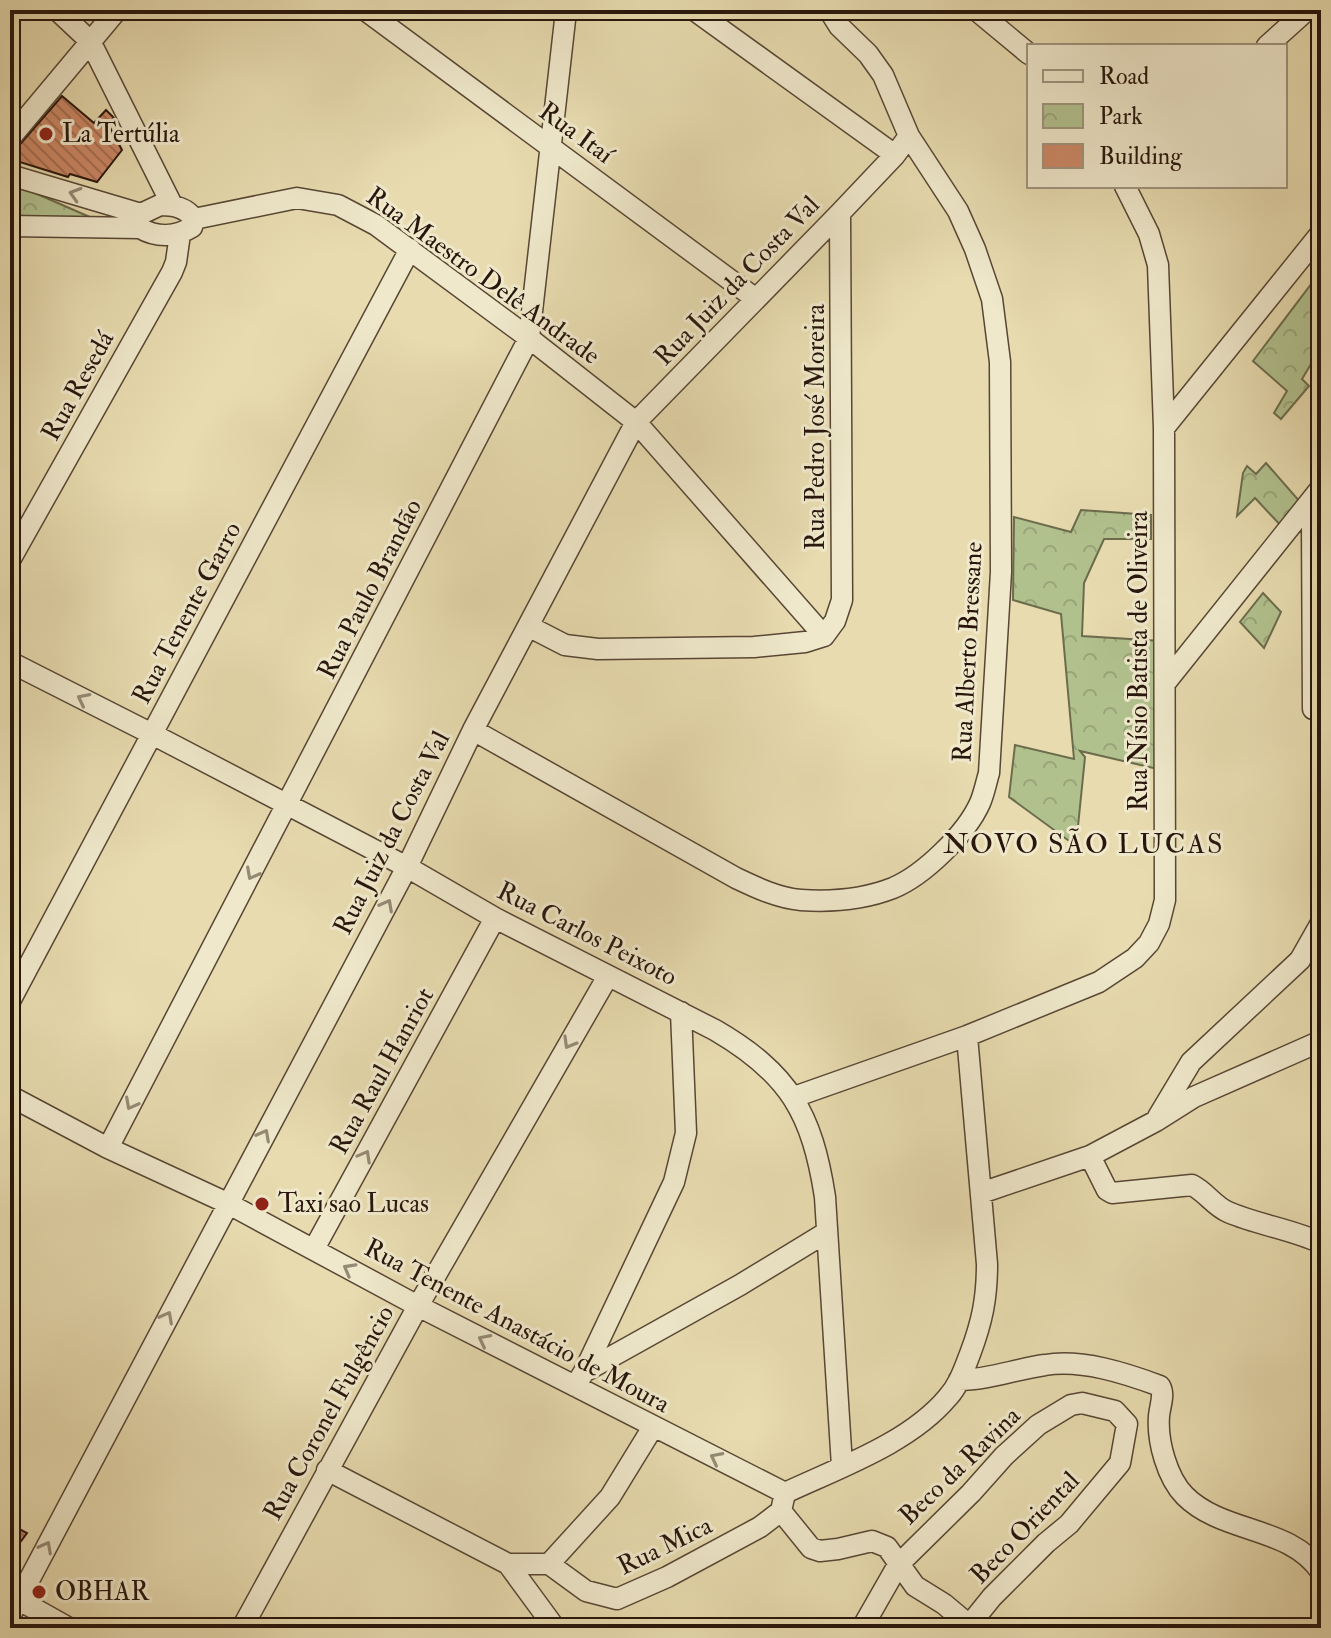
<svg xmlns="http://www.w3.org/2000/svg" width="1331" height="1638" viewBox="0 0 1331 1638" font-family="'IM FELL Double Pica',serif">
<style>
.park{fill:url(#park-crowns);stroke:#6c6c4d;stroke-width:2}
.building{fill:url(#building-back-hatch);stroke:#28160c;stroke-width:2}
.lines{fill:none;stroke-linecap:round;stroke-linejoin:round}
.minor-casing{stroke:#584735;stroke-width:23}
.minor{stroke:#efe8cb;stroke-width:20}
.oneway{stroke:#958a75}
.poi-dot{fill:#8f2418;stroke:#efe8cb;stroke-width:3}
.labels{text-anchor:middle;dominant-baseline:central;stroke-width:6;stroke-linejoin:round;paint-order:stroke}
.street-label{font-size:26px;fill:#28160c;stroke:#efe8cb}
.poi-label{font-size:26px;fill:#28160c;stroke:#efe8cb;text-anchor:start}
.neighbourhood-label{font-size:28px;letter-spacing:2px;fill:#28160c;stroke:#efe8cb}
</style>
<defs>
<pattern id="park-crowns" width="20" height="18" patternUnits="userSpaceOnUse" patternTransform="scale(2)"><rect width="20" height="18" fill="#b1c18e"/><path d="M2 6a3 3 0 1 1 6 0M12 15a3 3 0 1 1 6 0" fill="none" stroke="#98a579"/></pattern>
<pattern id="building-back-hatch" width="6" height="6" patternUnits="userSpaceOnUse" patternTransform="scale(2)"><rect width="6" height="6" fill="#c86"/><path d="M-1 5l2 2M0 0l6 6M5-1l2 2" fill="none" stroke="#a66e52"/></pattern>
</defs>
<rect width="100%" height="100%" fill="#e7dbaf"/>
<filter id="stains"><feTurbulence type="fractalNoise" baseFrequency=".0025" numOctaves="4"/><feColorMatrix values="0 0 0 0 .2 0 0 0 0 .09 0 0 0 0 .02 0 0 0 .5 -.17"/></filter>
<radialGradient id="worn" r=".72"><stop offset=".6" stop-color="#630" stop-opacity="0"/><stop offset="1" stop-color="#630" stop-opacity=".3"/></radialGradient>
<!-- park -->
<path class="park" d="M10,182L92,218L10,220Z
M1321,271V372L1311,364L1302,379L1309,386L1281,419L1274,413L1287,391L1253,361Z
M1266,463L1301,503L1283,528L1255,498L1237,516L1243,473L1247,466L1256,474Z
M1081,510L1151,515V539H1104L1084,583L1082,636L1161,641L1162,770L1080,751L1085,757L1076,846L1009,797L1015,745L1074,759L1061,614L1013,600L1014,517L1071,532Z
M1263,593L1281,612L1264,648L1240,622Z"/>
<!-- building -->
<path class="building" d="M62,96L94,123L106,110L114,118L108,124L122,150L97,182L70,174L68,177L10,159L15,150Z
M10,1524L27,1533L10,1556Z"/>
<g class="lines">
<defs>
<path id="minor" d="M57,10L90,41L172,205
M365,10L756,299
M694,10L895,155
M976,10L1029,54
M1267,46L1307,10
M10,138L117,10
M10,175L141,214
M160,205C173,205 186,207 194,219L192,227C176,237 157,238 140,228L138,221L141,214Z
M194,219L297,198L338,205L376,225L529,338L636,422L824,636
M10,226L140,228
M1164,428L1321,233
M1308,506L1312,522L1313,709
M10,560L172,272L176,262L180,234
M528,626L565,645L598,649L754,647L805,642L824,636
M824,636L835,621L842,600L840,213
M10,662L152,734L407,867L495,918L715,1030C789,1073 812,1113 825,1197L842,1466
M1166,682L1321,488
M473,730L736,878C757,888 778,898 801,900C831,902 865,899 893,888C924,875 966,834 980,803C984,794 986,783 989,773L1001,572L1000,362L992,299L975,249L958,211L909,136L883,75L868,54L839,26L829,10
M10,1001L410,249
M10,1096L108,1148L227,1203L418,1306L785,1493
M794,1097L967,1036L1099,982L1135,958L1149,943L1159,924L1165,900L1164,428L1158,265L1149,234L1125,186
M1158,1117L1191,1062L1300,960L1321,923
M108,1148L529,338L565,20
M1090,1156L1107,1190L1112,1193L1192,1185C1206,1192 1214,1206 1228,1212C1258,1225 1291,1229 1321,1243
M981,1193L1090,1156L1156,1121L1194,1097L1321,1041
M314,1249L495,918
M584,1372L740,1285L827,1232
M959,1380C988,1380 1016,1369 1045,1365C1082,1359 1125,1373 1160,1386C1165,1395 1160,1405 1159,1416C1157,1441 1167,1478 1185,1496C1223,1534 1291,1526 1321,1572
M575,1386L584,1372L674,1182L686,1133L681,1012
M327,1470L508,1564L555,1628
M785,1493C838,1468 910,1443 948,1397C959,1385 964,1369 970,1354C982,1322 987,1299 987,1264L967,1036
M781,1511L811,1548L820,1551L838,1549L872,1541L887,1547L915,1586L944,1604L969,1625
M508,1564H549L586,1591L617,1599L667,1577L760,1527L781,1511L785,1493
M549,1564L610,1497L653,1427
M19,1600L69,1628
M10,1616L407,867L473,730L636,422L840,213L895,155L909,136
M242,1628L418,1306L608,976
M862,1628L898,1565L971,1493L1004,1456L1038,1425L1071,1405L1082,1403L1115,1411L1127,1424
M967,1628L992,1597L1046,1543L1069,1524L1120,1463L1127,1424"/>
</defs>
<!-- minor casing -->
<use href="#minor" class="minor-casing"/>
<!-- minor -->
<use href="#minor" class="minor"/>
</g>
<!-- one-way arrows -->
<defs><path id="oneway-chevron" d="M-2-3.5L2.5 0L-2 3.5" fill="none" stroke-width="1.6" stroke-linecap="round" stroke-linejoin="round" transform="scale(2)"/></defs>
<g class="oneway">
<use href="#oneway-chevron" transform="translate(75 194) rotate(-163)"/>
<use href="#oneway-chevron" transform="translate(83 699) rotate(-153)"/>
<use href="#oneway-chevron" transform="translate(252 874) rotate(118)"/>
<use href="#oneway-chevron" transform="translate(387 905) rotate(-62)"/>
<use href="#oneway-chevron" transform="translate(569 1043) rotate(120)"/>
<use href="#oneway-chevron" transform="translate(131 1104) rotate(118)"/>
<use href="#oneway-chevron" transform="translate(264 1135) rotate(-62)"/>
<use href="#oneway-chevron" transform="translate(365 1156) rotate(-61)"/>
<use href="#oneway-chevron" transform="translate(349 1269) rotate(-151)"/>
<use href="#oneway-chevron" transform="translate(167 1317) rotate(-62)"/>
<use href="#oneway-chevron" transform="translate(484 1340) rotate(-153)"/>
<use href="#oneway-chevron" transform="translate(716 1458) rotate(-153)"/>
<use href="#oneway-chevron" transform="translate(46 1547) rotate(-62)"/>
</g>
<!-- markers -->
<g class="poi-dot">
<circle cx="46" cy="134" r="8"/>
<circle cx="262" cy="1204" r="8"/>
<circle cx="39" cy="1592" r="8"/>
</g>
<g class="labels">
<!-- street labels -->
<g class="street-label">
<text transform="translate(576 133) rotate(36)">Rua Itaí</text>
<text transform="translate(483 276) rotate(36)">Rua Maestro Delê Andrade</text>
<text transform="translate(737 281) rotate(-46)">Rua Juiz da Costa Val</text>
<text transform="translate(78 386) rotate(-61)">Rua Resedá</text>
<text transform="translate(816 427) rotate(-90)">Rua Pedro José Moreira</text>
<text transform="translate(370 589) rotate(-63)">Rua Paulo Brandão</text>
<text transform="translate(187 613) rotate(-62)">Rua Tenente Garro</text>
<text transform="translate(968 652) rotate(-87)">Rua Alberto Bressane</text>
<text transform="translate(1139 661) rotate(-90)">Rua Nísio Batista de Oliveira</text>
<text transform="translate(392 833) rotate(-63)">Rua Juiz da Costa Val</text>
<text transform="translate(587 934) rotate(27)">Rua Carlos Peixoto</text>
<text transform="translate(382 1071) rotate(-61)">Rua Raul Hanriot</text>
<text transform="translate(517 1326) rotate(28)">Rua Tenente Anastácio de Moura</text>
<text transform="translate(329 1413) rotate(-61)">Rua Coronel Fulgêncio</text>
<text transform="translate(960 1466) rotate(-44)">Beco da Ravina</text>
<text transform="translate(1025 1528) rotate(-46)">Beco Oriental</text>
<text transform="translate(665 1546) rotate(-26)">Rua Mica</text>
</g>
<!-- poi labels -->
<g class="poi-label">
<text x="62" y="134">La Tertúlia</text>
<text x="278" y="1204">Taxi sao Lucas</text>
<text x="55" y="1592">OBHAR</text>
</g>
<!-- neighbourhood labels -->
<g class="neighbourhood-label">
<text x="1084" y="844">NOVO SÃO LUCAS</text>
</g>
</g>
<!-- margin -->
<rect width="1331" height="1638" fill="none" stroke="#e7dbaf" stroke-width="40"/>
<rect x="12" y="12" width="1307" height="1614" fill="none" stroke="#28160c" stroke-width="4"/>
<rect x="20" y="20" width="1291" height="1598" fill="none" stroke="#28160c" stroke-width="2"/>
<!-- legend -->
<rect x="1027" y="44" width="260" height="144" fill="#efe8cb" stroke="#9f947f" stroke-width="2"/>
<rect x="1043" y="70" width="40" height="12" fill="#efe8cb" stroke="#9f947f" stroke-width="2"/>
<text x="1099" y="84" font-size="24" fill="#28160c">Road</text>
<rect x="1043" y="104" width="40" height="24" fill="url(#park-crowns)" stroke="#9f947f" stroke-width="2"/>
<text x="1099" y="124" font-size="24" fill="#28160c">Park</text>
<rect x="1043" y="144" width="40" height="24" fill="#cc8866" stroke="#9f947f" stroke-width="2"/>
<text x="1099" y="164" font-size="24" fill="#28160c">Building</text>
<rect width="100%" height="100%" filter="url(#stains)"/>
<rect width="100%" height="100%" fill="url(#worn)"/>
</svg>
